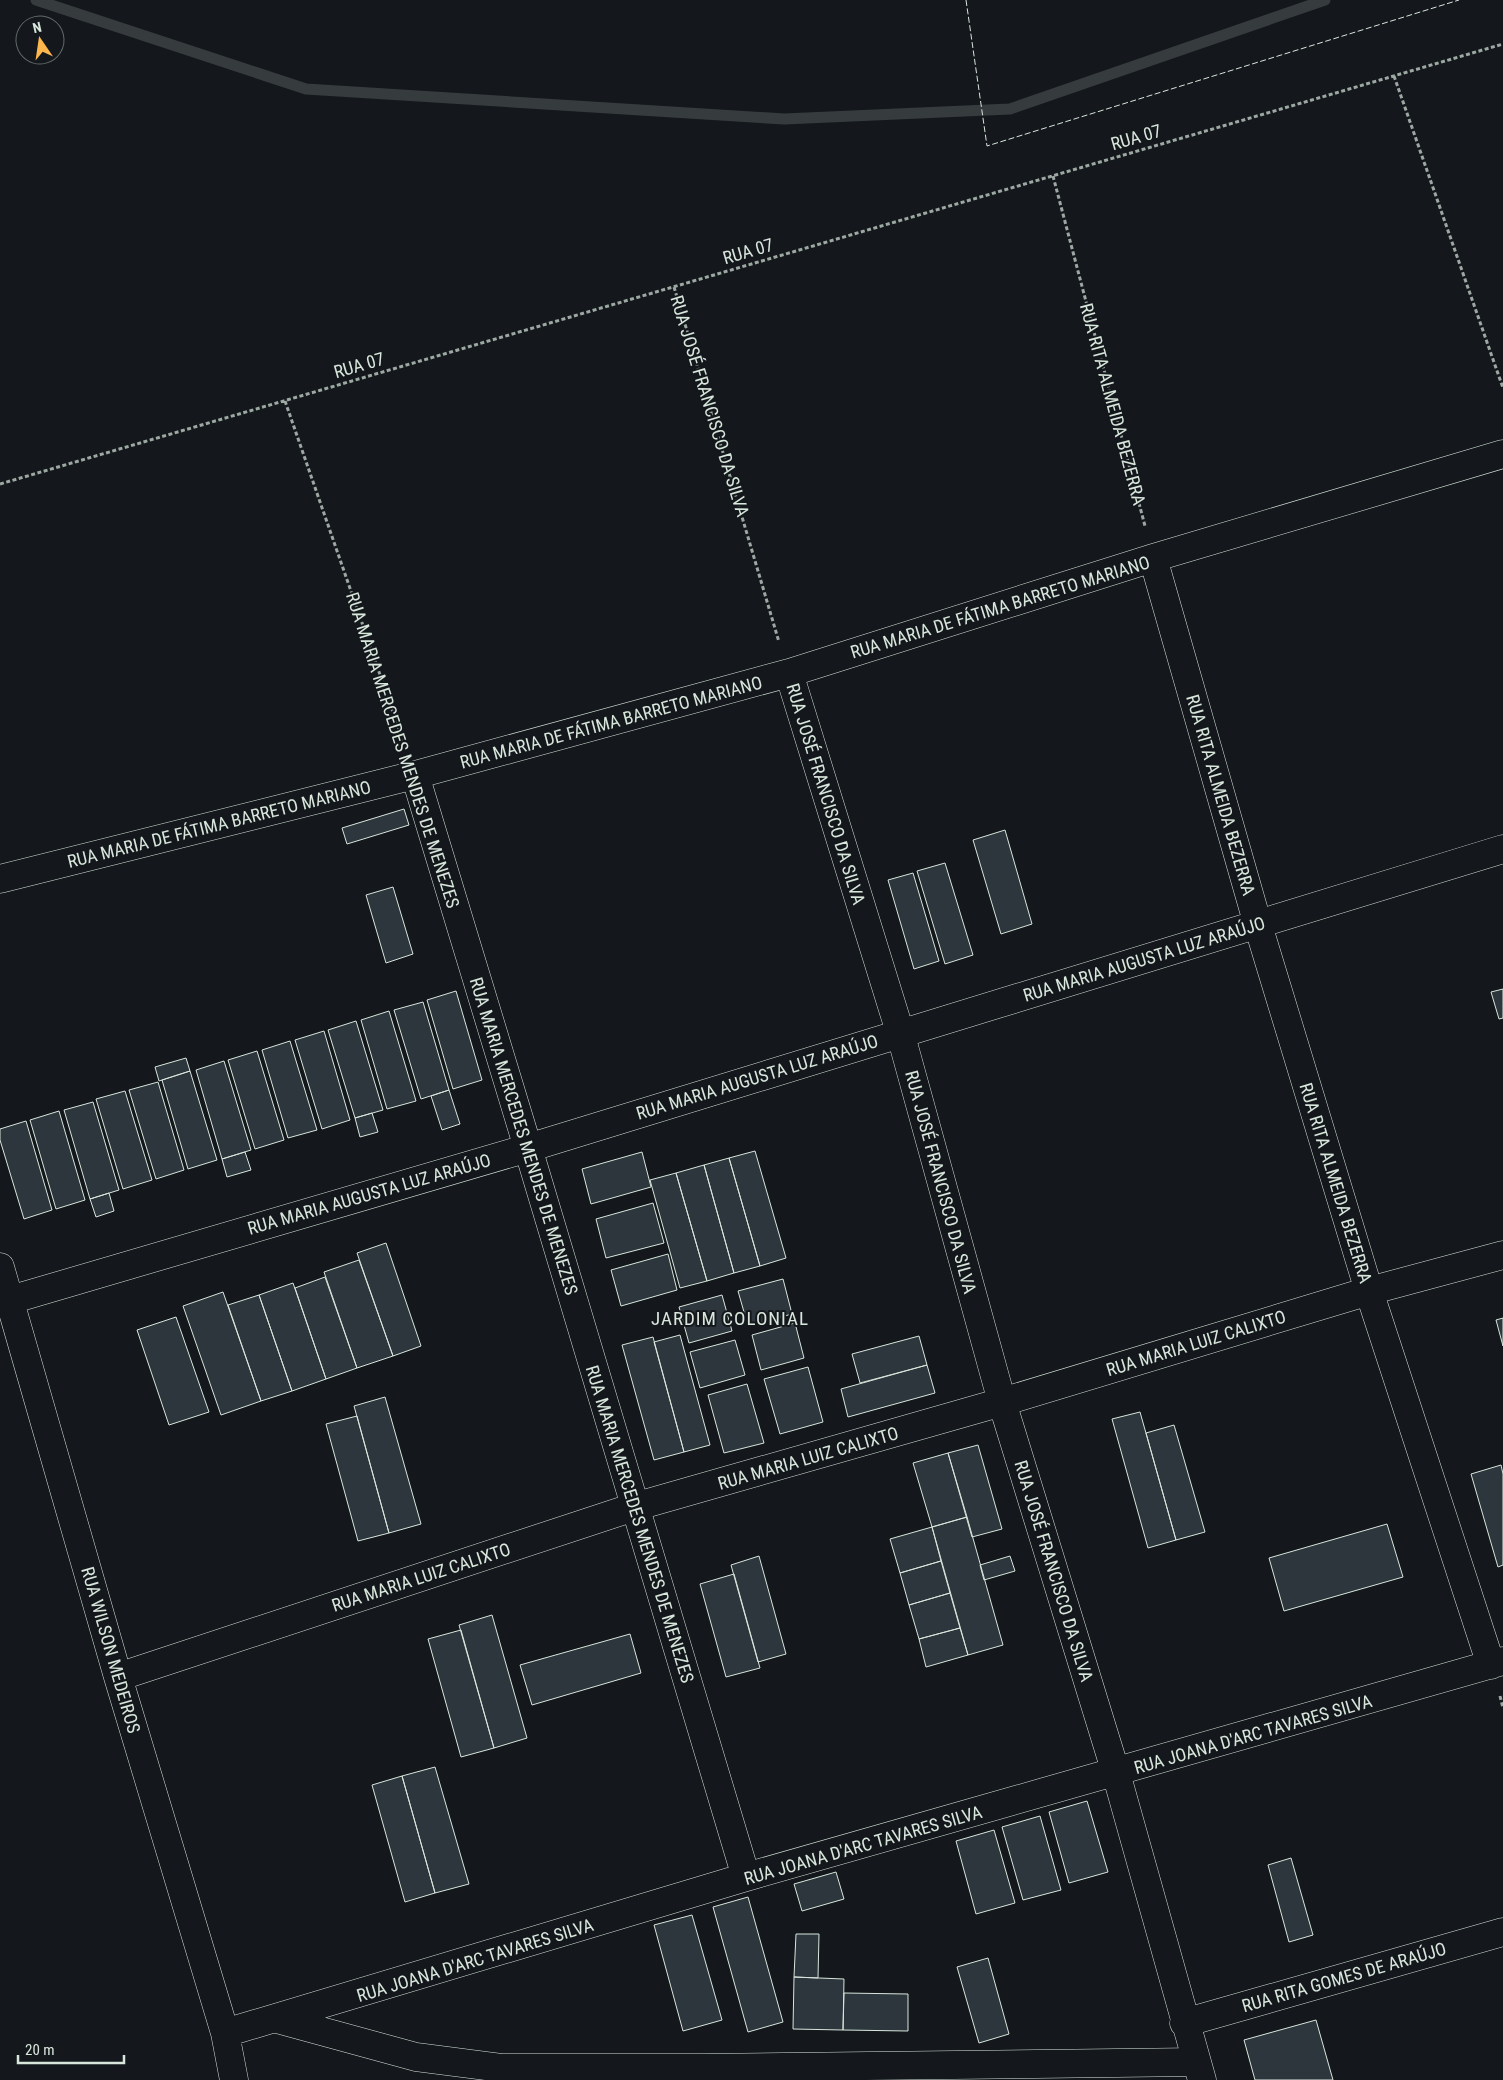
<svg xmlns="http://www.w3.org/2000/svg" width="1503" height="2080" viewBox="0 0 1503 2080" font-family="'Roboto Condensed',sans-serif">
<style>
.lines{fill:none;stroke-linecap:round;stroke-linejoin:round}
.stream{stroke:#363b3e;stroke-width:11}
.building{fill:#2c363c;stroke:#d8e6dc}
.street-casing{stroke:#d8e6dc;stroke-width:29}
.path{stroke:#9da8a2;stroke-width:3;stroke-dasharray:4 2.5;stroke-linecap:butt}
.street{stroke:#14181c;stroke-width:28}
.fence{stroke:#d8e6dc;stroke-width:1;stroke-dasharray:6 2.5;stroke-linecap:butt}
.labels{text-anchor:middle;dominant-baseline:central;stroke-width:4;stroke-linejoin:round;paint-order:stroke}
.street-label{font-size:18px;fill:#d8e6dc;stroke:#14181c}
.neighbourhood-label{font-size:19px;letter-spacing:1px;fill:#d8e6dc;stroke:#14181c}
</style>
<rect width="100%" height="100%" fill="#14181c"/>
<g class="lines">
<!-- stream -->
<path class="stream" d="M36,0L306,89L784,119L1010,109L1325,0"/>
</g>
<!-- building -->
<path class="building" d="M404,809L409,825L347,844L342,828Z
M1005,830L1032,924L1001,934L973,840Z
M945,863L973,955L945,964L917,871Z
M913,873L939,961L914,969L888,880Z
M393,887L413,954L386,963L366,895Z
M1503,989V1018L1499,1019L1491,992Z
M456,991L482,1080L453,1089L427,1000Z
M423,1002L449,1090L421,1099L394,1010Z
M389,1011L416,1101L387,1109L361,1020Z
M356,1021L383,1110L355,1118L328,1030Z
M324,1031L350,1120L322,1129L295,1040Z
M290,1041L317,1130L288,1138L262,1050Z
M257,1051L284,1140L255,1149L228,1060Z
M186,1058L190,1071L159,1081L155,1067Z
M224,1061L251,1150L222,1159L196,1070Z
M190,1071L217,1160L188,1169L162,1080Z
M158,1082L184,1170L156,1179L129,1090Z
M449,1090L460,1124L442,1130L431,1096Z
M125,1091L152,1180L123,1189L96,1099Z
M93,1102L119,1190L90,1199L64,1110Z
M59,1111L85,1200L56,1209L30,1120Z
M372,1113L378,1132L360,1137L355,1118Z
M26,1121L52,1210L24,1219L0,1140V1129Z
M755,1151L786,1258L760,1266L729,1158Z
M245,1152L251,1170L227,1177L222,1159Z
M642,1152L651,1187L591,1204L582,1169Z
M729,1158L760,1266L734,1273L704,1165Z
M704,1165L734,1273L707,1281L676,1173Z
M676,1173L707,1281L680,1288L650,1180Z
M109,1193L114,1211L96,1217L90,1199Z
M653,1203L664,1243L606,1258L596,1219Z
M386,1243L421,1346L393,1356L357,1253Z
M668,1254L677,1290L621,1306L611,1270Z
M359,1260L393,1356L357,1368L324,1272Z
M325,1277L357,1368L326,1379L295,1288Z
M783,1279L792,1314L748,1326L738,1291Z
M293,1283L326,1379L292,1391L259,1295Z
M223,1292L261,1401L221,1415L183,1306Z
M259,1295L292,1391L261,1401L228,1305Z
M722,1295L732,1331L689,1343L679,1307Z
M176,1317L209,1412L169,1425L137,1330Z
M1503,1318V1346L1496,1320Z
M795,1323L804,1358L761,1370L752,1335Z
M680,1335L710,1445L684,1452L654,1342Z
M919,1336L927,1365L860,1383L852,1354Z
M653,1337L684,1452L654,1460L622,1345Z
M735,1340L745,1375L700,1388L690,1352Z
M927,1365L935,1393L848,1417L841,1389Z
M808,1367L823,1422L780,1434L764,1379Z
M747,1384L764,1443L724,1453L708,1395Z
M385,1397L421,1524L389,1533L354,1406Z
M1140,1412L1176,1540L1148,1548L1112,1419Z
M357,1416L389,1533L358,1541L326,1424Z
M1174,1425L1205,1532L1176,1540L1146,1433Z
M978,1445L1002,1529L972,1537L948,1453Z
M948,1453L967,1517L932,1527L913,1463Z
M1501,1465L1503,1474V1565L1498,1567L1471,1474Z
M967,1517L1003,1645L968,1655L932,1527Z
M1387,1524L1403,1577L1284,1611L1269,1558Z
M932,1527L941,1561L900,1573L890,1539Z
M759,1556L786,1654L758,1662L731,1565Z
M1010,1556L1015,1571L984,1580L980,1565Z
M941,1561L950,1593L909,1605L900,1573Z
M734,1574L760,1668L726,1677L700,1584Z
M950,1593L960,1628L919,1639L909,1605Z
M492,1615L527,1738L494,1748L459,1625Z
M960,1628L968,1655L926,1667L919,1639Z
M461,1630L494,1748L461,1757L428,1639Z
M630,1634L641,1673L532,1705L520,1665Z
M435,1767L469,1884L435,1893L402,1776Z
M402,1776L435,1893L405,1902L372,1785Z
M1087,1801L1108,1872L1069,1883L1049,1812Z
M1040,1816L1061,1890L1023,1900L1002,1827Z
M994,1830L1015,1903L976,1914L956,1841Z
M1291,1858L1313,1935L1289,1942L1268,1865Z
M836,1872L844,1899L802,1911L794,1884Z
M748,1897L783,2022L748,2032L713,1907Z
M692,1915L722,2020L683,2031L654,1925Z
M796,1934H819L818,1978L794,1977Z
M988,1958L1009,2034L979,2043L957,1967Z
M794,1977L844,1979L843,2030L793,2029Z
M844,1993L908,1994V2031L843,2030Z
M1316,2020L1333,2080H1255L1244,2040Z"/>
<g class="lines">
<defs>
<path id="street" d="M1153,558L1258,925L1369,1291L1491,1665
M789,673L900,1032L1002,1402L1116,1773L1202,2080
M415,775L528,1148L746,1877
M0,879L415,775L789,673L1153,558L1503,454
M0,1267L118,1677L225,2033L234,2080
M10,1300L528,1148L1503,849
M118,1677L634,1507L1002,1402L1369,1291L1503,1255
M277,2019L416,2057L501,2068H701L1196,2062
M1184,2023L1503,1932
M225,2033L746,1877L1503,1661"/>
</defs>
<!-- street casing -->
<use href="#street" class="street-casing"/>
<!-- path -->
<path class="path" d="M1394,76L1503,388
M1053,176L1145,526
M674,287L779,642
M285,401L404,744
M0,484L1503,44
M1500,1696L1503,1708"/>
<!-- street -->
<use href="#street" class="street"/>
<!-- fence -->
<path class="fence" d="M966,0L987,146L1459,0"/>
</g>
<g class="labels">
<!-- street labels -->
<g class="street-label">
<text transform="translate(1136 137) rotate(-16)">RUA 07</text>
<text transform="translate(748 251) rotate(-16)">RUA 07</text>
<text transform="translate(359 365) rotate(-16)">RUA 07</text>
<text transform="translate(1113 404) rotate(75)">RUA RITA ALMEIDA BEZERRA</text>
<text transform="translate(710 406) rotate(73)">RUA JOSÉ FRANCISCO DA SILVA</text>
<text transform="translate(1000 607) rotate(-17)">RUA MARIA DE FÁTIMA BARRETO MARIANO</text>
<text transform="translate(611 722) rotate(-15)">RUA MARIA DE FÁTIMA BARRETO MARIANO</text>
<text transform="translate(403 750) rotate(72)">RUA MARIA MERCEDES MENDES DE MENEZES</text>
<text transform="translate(826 794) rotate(73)">RUA JOSÉ FRANCISCO DA SILVA</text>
<text transform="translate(1221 795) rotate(74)">RUA RITA ALMEIDA BEZERRA</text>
<text transform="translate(219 824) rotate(-14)">RUA MARIA DE FÁTIMA BARRETO MARIANO</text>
<text transform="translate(1144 959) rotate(-17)">RUA MARIA AUGUSTA LUZ ARAÚJO</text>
<text transform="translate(757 1077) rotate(-17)">RUA MARIA AUGUSTA LUZ ARAÚJO</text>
<text transform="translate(524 1136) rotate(73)">RUA MARIA MERCEDES MENDES DE MENEZES</text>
<text transform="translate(941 1182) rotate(75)">RUA JOSÉ FRANCISCO DA SILVA</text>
<text transform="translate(1336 1183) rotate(73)">RUA RITA ALMEIDA BEZERRA</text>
<text transform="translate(369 1194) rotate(-16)">RUA MARIA AUGUSTA LUZ ARAÚJO</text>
<text transform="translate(1196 1343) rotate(-17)">RUA MARIA LUIZ CALIXTO</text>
<text transform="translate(808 1458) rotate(-16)">RUA MARIA LUIZ CALIXTO</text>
<text transform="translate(640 1524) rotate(73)">RUA MARIA MERCEDES MENDES DE MENEZES</text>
<text transform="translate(1054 1571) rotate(73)">RUA JOSÉ FRANCISCO DA SILVA</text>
<text transform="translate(421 1577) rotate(-18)">RUA MARIA LUIZ CALIXTO</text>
<text transform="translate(111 1650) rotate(74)">RUA WILSON MEDEIROS</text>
<text transform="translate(1253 1734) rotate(-16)">RUA JOANA D'ARC TAVARES SILVA</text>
<text transform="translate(863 1845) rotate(-16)">RUA JOANA D'ARC TAVARES SILVA</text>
<text transform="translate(475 1960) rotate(-17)">RUA JOANA D'ARC TAVARES SILVA</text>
<text transform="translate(1344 1977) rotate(-16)">RUA RITA GOMES DE ARAÚJO</text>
</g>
<!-- neighbourhood labels -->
<g class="neighbourhood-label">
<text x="730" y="1318">JARDIM COLONIAL</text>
</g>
</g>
<!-- north arrow -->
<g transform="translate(40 40) rotate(347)"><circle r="24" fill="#14181c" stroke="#626a69"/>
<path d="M0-4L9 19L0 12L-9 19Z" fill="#ffb74d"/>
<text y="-8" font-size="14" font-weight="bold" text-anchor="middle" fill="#d8e6dc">N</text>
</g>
<!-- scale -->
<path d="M18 2055v8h106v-8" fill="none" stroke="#d8e6dc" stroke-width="2.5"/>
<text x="25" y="2055" font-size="15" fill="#d8e6dc" stroke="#14181c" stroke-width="4" paint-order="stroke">20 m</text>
</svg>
